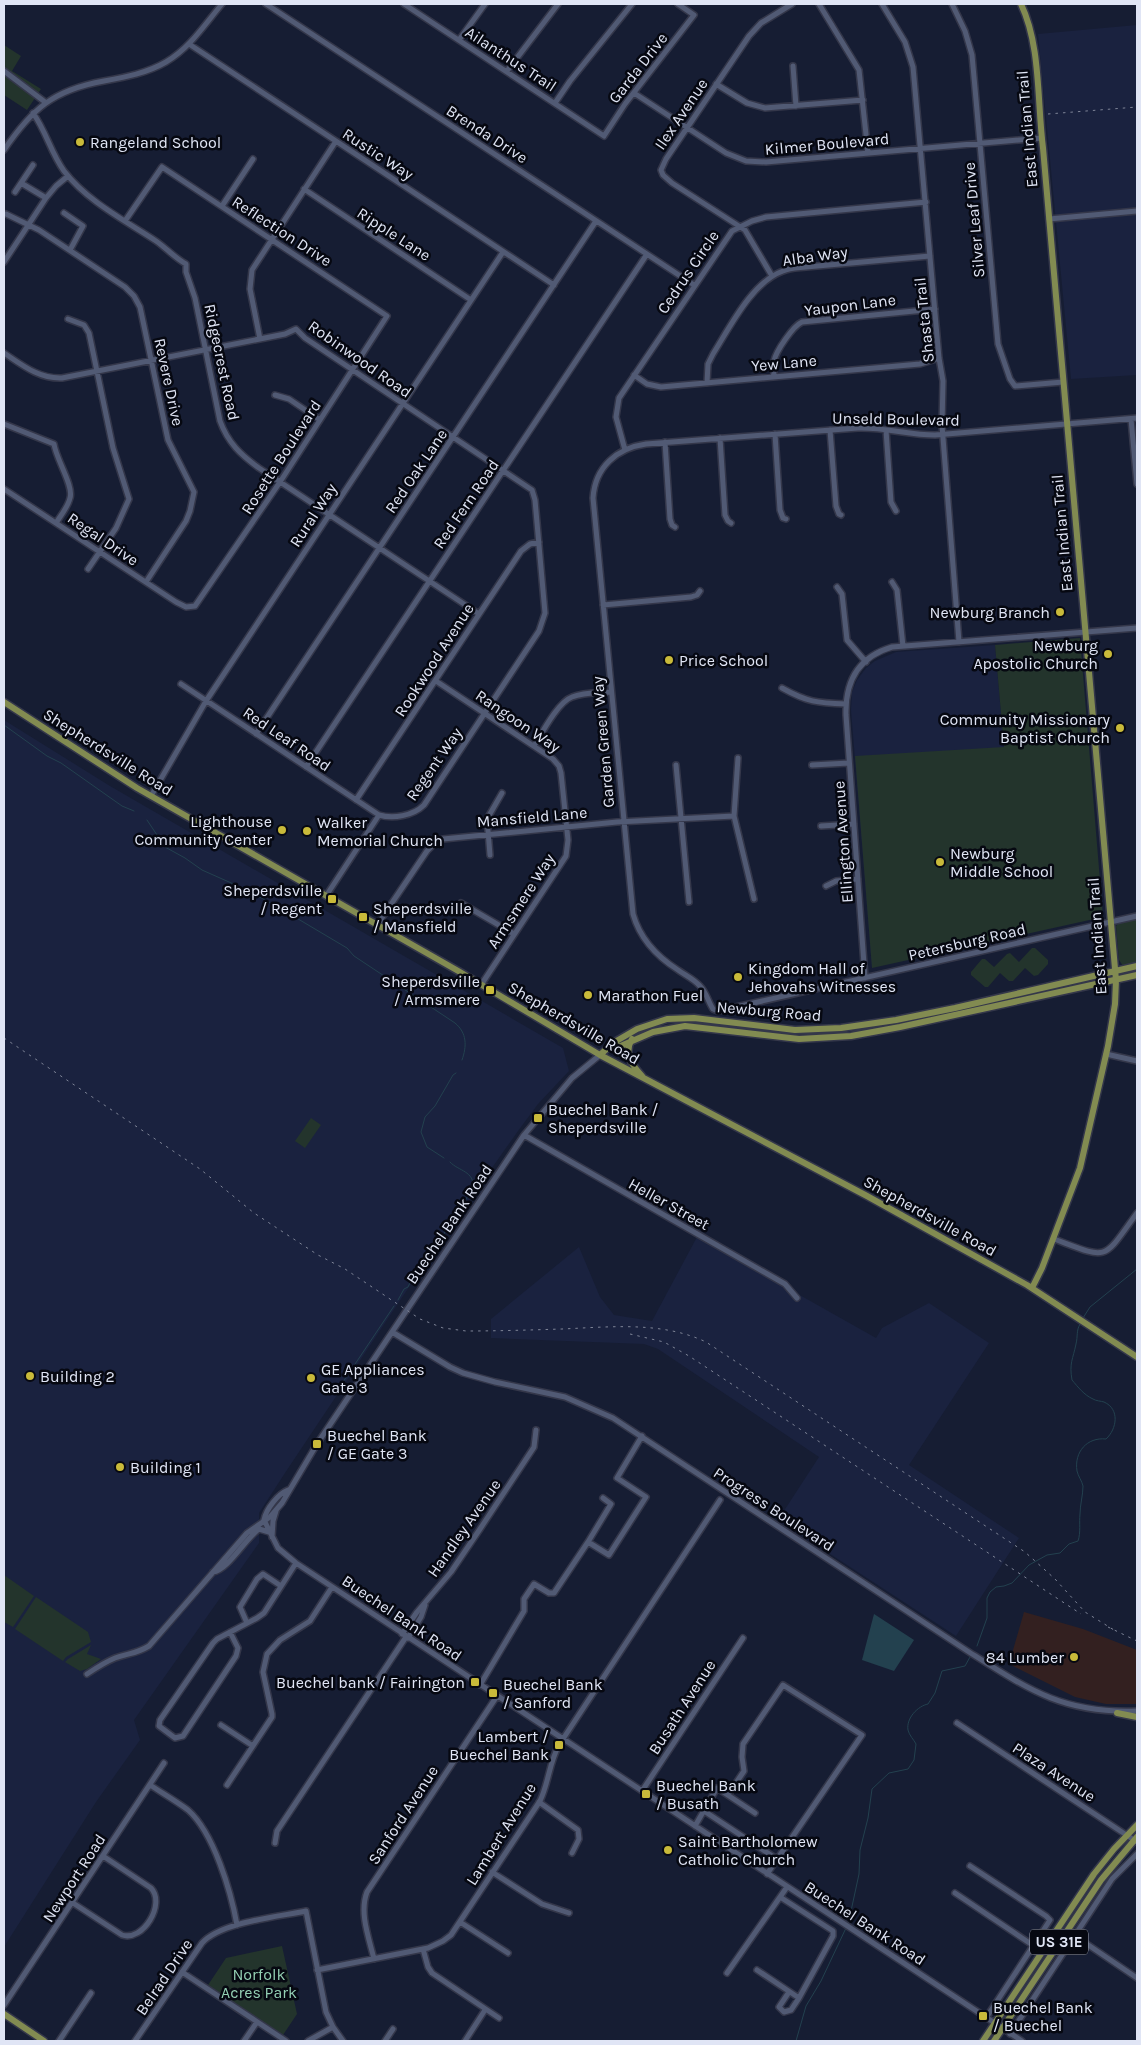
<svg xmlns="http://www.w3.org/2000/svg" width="1141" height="2045" viewBox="0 0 1141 2045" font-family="Karla,sans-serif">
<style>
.commercial{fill:#332020}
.built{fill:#1a223f}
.green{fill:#23342c}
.water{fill:#23414f}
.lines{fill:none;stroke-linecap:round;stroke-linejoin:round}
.stream{stroke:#23414f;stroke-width:1}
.minor-casing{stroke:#34374a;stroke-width:8}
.major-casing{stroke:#34374a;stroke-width:9}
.minor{stroke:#515a74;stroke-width:5}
.major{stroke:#828b51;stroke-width:6}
.rail{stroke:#7e8497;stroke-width:1;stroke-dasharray:2.5 5;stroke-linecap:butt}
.poi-dot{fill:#c9ba3a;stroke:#060811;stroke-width:2}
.labels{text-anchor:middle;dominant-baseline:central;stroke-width:5;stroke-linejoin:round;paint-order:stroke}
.shield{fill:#060811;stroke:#9fa3b1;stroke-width:1}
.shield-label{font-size:15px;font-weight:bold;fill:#e0e5f5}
.street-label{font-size:16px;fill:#e0e5f5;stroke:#060811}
.poi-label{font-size:16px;fill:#e0e5f5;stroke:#060811;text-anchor:start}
.park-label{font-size:16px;fill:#94d0b4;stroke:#060811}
</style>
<rect width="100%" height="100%" fill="#161d33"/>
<!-- commercial -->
<path class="commercial" d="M1024,1612L1083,1629L1137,1650V1704H1106L1075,1697L1009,1664Z"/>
<!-- built -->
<path class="built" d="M1137,25V375L1071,379L1038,34Z
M995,645L1004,747L872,968L851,710L852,692L857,680L866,668L875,661L896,652Z
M4,720L110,786L563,1048L569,1071L538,1104L518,1131L427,1260L285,1473L259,1513V1543L134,1720L140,1740L96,1802L4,1947Z
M697,1237L876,1338L882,1328L929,1303L989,1343L909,1465L1019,1538L956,1636L778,1520L819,1457L658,1349L644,1344L491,1338V1319L579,1247L600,1297L614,1315L652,1321Z"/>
<!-- green -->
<path class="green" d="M4,45L21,56L12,71L41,89L27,110L4,95Z
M1080,638L1103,917L872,968L855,756L1004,747L995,645Z
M1137,919V963L1123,966L1119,960L1116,926L1118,924Z
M1032,948H1035L1048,960V964L1038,975L1034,976L1025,968L1013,981H1009L1000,973L988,987H985L971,975V972L982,959H985L994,967L1007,954L1010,953L1019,962Z
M311,1118L321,1125L305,1148L295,1141Z
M4,1575L34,1596L13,1627L4,1622Z
M36,1597L88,1632L91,1642L66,1657L63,1661L15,1629Z
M91,1645L87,1654L101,1659L87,1669L80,1671L65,1662L68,1659Z
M282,1946L297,2014L283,2035L208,1985L226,1958Z"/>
<!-- water -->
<path class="water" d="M874,1614L914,1640L894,1671L862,1660Z"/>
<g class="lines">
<!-- stream -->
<path class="stream" d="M4,725L47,756L61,763L122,806L134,811
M147,820L165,847L185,858L202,870L247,890L252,896L260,897L283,910L347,948L354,956L455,1023C467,1033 467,1046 462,1060
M444,1158L427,1147L421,1132L425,1117L435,1106L453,1075L456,1073
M398,1300L404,1289L408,1287L416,1270L421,1267L427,1255L436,1246L473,1188C475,1171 458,1171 450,1162
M1083,1318L1090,1307L1137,1269
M343,1382L394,1306
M977,1646L987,1618V1598L990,1592L996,1587L1004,1586L1012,1583L1029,1565L1047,1555L1060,1553L1069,1544L1078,1541C1081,1532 1079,1523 1080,1514C1080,1505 1083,1495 1083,1486C1082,1481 1078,1476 1077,1471C1074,1452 1087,1437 1106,1439C1117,1429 1120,1409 1104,1402C1101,1401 1096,1401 1093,1399C1084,1395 1078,1387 1072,1380C1069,1363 1073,1359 1076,1344C1078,1336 1076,1331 1080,1324
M848,1925L859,1874L860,1850L868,1818L872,1789L889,1773L908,1769L914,1760L916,1744C914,1740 909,1735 908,1730C906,1718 918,1706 928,1704L935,1693L942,1671L965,1666L970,1657
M796,2041L806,2006L821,1981L846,1928"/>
<defs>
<path id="minor" d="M266,4L694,285
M404,4L604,136L625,104L694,15L678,4
M819,4L859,70L868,153
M882,4L905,42L913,67L939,358L943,381L942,425L959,642
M952,4L965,31L972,55L998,344L1010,379L1015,386L1063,382
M459,40L485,4
M189,44L554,285
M793,66L796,106
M4,71L45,102
M507,71L558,4
M716,84L747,103L765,108L863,100
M634,93L726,153L746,161L766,162L1042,138
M555,103L570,81L632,4
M33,113C46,131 51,153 64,171C87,201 124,220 156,241C166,248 175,258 186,264V272L195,298L220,421C228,443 241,455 259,468L479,614
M4,150C32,109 53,90 104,81C126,77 147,73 166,62C190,48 205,24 222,4
M33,165L21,183L46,198
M304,189L471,300
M15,192L21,183
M222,206L253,159
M64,213L83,226L70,250
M6,214L39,230L125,287L134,296L140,307L168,440L194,492L190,511L186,521L146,582
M1049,219L1137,211
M4,262L46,198L56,186L68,176
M772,276L745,230L672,183L663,175L661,170L666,159L749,36L761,23L792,4
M68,319L84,325L89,333L113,448L129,499L116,528L88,569
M260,339L250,289L252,270L336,141
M4,353C22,365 39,379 62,378L285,334L296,329L305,338L532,490L535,500L545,613L539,631L424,805C413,816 393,819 379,815L181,684
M634,375L647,384L661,387L920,364L939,358
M774,377C774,372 773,366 774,361C776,351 793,326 802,322L935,309
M707,383L708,364L713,354C730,327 752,282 783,271C790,268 798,268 806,267L930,256
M275,395L289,399L320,420
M1137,418L935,435C909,435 884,427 858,428L646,444C617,448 595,467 593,498L633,914C640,939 656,956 678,970C685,975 694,979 700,986C707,993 708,1002 713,1009L718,1011L1137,916
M1131,419L1137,484
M4,424L54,444C56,459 74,486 70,498C68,507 61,515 56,523
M830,430L836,506L839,514L841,515
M886,430L891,502L896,511
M775,434L780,510L783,518L786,519
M720,438L725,515L728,521L731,523
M665,442L670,519L672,525L675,527
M625,450L616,417L619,398L732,231L752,221L766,217L926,202
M4,489L176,602L186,607L195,606L280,482L387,316L162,167L125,221
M892,582L897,590L903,646
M837,587L842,594L847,640L866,662
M603,605L691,597L697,595L700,591
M436,681L553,759L559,766L561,773L568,840L566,856L481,985
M782,688C807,702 817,703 846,704
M256,734L596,221
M534,746C542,733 558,702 572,697C584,692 599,693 611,692
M738,758L734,816L754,899
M676,765L689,902
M812,765L849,763
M306,767L647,254
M151,796L206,701L503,252
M356,800L521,551L530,544L539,542
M821,826L854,824
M490,855L487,819L502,793
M826,886L836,881L858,879
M326,896L379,815
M461,903L514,934
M377,925L427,851L434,844L443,839L617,822L734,816
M865,978L846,715C845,681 858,657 892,647L1137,628
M1106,1054L1137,1061
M524,1135L785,1284L797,1298
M1054,1239C1110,1260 1102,1261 1137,1213
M392,1332L450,1367L463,1373L495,1382L565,1397L613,1418L969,1652C1029,1690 1064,1714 1137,1711
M264,1520L278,1548L296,1563L1022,2041
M264,1520C266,1509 278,1494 288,1490
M272,1537L273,1521L276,1511
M588,1542L611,1504L603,1498
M213,1572C228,1570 245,1539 259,1529L269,1532
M247,1623L240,1607L257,1579L263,1574L281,1586
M230,1632L238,1648L236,1656L183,1736L175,1738L159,1726L160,1720L213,1643L217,1639L257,1618L264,1613L296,1563
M402,1634L417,1612L451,1572L480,1529L534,1447L536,1430
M408,1638L421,1617L425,1605
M87,1674C96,1668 105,1662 115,1658C128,1653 136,1654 149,1646L247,1533L270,1517L282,1503L317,1444L524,1135L572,1078L600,1055
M480,1685L524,1611V1599L534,1584L549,1593H554L588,1542L609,1555L646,1497L617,1478L642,1436
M957,1723L1137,1842
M221,1725L253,1746
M150,1785C162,1793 176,1801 188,1810C214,1833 231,1892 237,1925
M227,1785L272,1717V1714L263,1672L267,1654L280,1640L310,1621L332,1587
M642,1791L743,1638
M728,1795L744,1771L742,1757L743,1744L783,1685L862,1735L767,1874
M539,1802L578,1830L579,1839L572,1853
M704,1811L777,1859
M695,1826L717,1788L755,1813
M275,1843L277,1831L406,1637
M970,1866L1046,1916L1050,1920L986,2018
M492,1872L542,1904L569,1913
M955,1893L1034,1946
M73,1903L122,1935C143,1942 166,1904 151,1888L103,1856
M460,1922L508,1953
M1075,1936L1137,1978
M423,1949L428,1967L432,1973L499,2018
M374,1959C369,1938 359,1913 367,1892L497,1696
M317,1970L428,1948L443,1941L451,1935L540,1801C549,1782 549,1763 559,1745L720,1500
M757,1970L799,1998L833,1936V1931L780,1897
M182,1972L286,2041
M727,1973L787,1887
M789,1992L779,2007L784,2012L791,2010L799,1998
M4,2005L164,1763
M1010,2034L1112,1879L1137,1854
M59,2041L91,1993
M135,2041L202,1943C221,1922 277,1917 306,1911L326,2012L333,2027L343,2041
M244,2041L257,2022
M308,2041L333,2027
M385,2041L393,2029
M465,2041L485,2010"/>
<path id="major" d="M1021,4C1041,46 1037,101 1043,148L1116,980L1115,1004L1108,1046L1080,1168L1042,1268L1032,1288
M4,702L137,788L460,972L600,1055L867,1196L1027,1285L1137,1357
M632,1039C623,1054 632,1065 642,1076
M610,1048H616L653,1032L685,1026L799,1039L851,1036L900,1027L1137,975
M600,1055L613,1043L637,1029L667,1019L694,1018L795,1030L841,1028L896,1020L955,1008L1137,966
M1117,1713L1137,1717
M4,2014L44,2041
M983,2041L1094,1874L1114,1849L1137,1825
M994,2041L1101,1880L1137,1837"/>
</defs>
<!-- minor casing -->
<use href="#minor" class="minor-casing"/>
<!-- major casing -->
<use href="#major" class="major-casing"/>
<!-- minor -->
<use href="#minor" class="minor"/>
<!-- major -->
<use href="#major" class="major"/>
<!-- rail -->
<path class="rail" d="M1048,114L1137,107
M4,1038L200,1169L254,1213L318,1255L345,1269L420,1319L443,1328L466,1331C498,1331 530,1330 562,1329C609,1327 662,1321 706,1342L1025,1552L1055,1579L1085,1612L1114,1630
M630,1334L664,1342L689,1356L1081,1614
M1108,1627L1137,1641"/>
</g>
<!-- markers -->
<g class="poi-dot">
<circle cx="80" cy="142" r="5"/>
<circle cx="1060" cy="612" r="5"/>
<circle cx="1108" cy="654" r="5"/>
<circle cx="669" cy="660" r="5"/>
<circle cx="1120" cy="728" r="5"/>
<circle cx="282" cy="830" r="5"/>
<circle cx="307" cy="831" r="5"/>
<circle cx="940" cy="862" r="5"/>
<rect x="327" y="894" width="10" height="10" rx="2.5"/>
<rect x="358" y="912" width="10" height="10" rx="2.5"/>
<circle cx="738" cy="977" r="5"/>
<rect x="485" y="985" width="10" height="10" rx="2.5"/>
<circle cx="588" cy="995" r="5"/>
<rect x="533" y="1113" width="10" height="10" rx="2.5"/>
<circle cx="30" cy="1376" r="5"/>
<circle cx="311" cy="1378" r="5"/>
<rect x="312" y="1439" width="10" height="10" rx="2.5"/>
<circle cx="120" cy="1467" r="5"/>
<circle cx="1074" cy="1657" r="5"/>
<rect x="470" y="1677" width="10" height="10" rx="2.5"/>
<rect x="488" y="1688" width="10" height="10" rx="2.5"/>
<rect x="554" y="1740" width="10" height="10" rx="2.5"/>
<rect x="641" y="1789" width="10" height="10" rx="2.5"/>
<circle cx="668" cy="1850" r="5"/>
<rect x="978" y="2011" width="10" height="10" rx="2.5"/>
</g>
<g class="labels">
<!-- shield labels -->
<rect class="shield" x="1030" y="1929.5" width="58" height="25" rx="4"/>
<g class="shield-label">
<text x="1059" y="1942">US 31E</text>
</g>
<!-- street labels -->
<g class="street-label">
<text transform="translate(511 59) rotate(33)">Ailanthus Trail</text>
<text transform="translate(638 68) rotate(-52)">Garda Drive</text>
<text transform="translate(681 114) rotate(-56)">Ilex Avenue</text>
<text transform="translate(1027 129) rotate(-95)">East Indian Trail</text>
<text transform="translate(487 134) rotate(33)">Brenda Drive</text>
<text transform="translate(827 144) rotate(-5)">Kilmer Boulevard</text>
<text transform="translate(378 154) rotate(33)">Rustic Way</text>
<text transform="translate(974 220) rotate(-95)">Silver Leaf Drive</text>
<text transform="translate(282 231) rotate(33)">Reflection Drive</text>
<text transform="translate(394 234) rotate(33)">Ripple Lane</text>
<text transform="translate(815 256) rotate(-8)">Alba Way</text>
<text transform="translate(688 272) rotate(-56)">Cedrus Circle</text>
<text transform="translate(850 305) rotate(-7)">Yaupon Lane</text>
<text transform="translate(924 320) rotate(-96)">Shasta Trail</text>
<text transform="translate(360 359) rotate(35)">Robinwood Road</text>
<text transform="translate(222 362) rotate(78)">Ridgecrest Road</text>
<text transform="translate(784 363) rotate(-5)">Yew Lane</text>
<text transform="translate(169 382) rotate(78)">Revere Drive</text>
<text transform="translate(896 419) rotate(1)">Unseld Boulevard</text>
<text transform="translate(281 457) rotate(-57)">Rosette Boulevard</text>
<text transform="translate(416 471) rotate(-56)">Red Oak Lane</text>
<text transform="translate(466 504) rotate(-56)">Red Fern Road</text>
<text transform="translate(313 515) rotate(-57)">Rural Way</text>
<text transform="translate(1062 533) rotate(-95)">East Indian Trail</text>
<text transform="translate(103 539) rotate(34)">Regal Drive</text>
<text transform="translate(434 660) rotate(-57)">Rookwood Avenue</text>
<text transform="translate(518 721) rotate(34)">Rangoon Way</text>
<text transform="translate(287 739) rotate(34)">Red Leaf Road</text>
<text transform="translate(603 742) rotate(-95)">Garden Green Way</text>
<text transform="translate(108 752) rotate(32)">Shepherdsville Road</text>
<text transform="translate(434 764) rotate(-55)">Regent Way</text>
<text transform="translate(532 817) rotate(-5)">Mansfield Lane</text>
<text transform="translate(843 842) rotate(-94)">Ellington Avenue</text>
<text transform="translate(521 901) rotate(-57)">Armsmere Way</text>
<text transform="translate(1097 936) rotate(-94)">East Indian Trail</text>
<text transform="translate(967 942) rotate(-13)">Petersburg Road</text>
<text transform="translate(769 1011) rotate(5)">Newburg Road</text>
<text transform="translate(574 1023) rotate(30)">Shepherdsville Road</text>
<text transform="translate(669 1204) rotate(29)">Heller Street</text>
<text transform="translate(930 1216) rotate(29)">Shepherdsville Road</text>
<text transform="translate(449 1224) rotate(-56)">Buechel Bank Road</text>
<text transform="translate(774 1509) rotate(33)">Progress Boulevard</text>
<text transform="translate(464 1528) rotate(-55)">Handley Avenue</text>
<text transform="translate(402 1618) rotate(34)">Buechel Bank Road</text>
<text transform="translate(682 1707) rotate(-57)">Busath Avenue</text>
<text transform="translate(1054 1772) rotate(33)">Plaza Avenue</text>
<text transform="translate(403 1815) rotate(-57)">Sanford Avenue</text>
<text transform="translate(501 1834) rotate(-58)">Lambert Avenue</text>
<text transform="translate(74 1878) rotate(-57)">Newport Road</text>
<text transform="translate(865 1923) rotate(33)">Buechel Bank Road</text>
<text transform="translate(164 1977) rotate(-56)">Belrad Drive</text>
</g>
<!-- poi labels -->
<g class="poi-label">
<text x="90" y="142">Rangeland School</text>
<text x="1050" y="612" text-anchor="end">Newburg Branch</text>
<text x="1098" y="645" text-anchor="end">Newburg<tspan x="1098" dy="18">Apostolic Church</tspan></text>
<text x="679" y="660">Price School</text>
<text x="1110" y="719" text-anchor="end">Community Missionary<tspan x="1110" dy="18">Baptist Church</tspan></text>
<text x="272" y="821" text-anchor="end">Lighthouse<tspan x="272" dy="18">Community Center</tspan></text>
<text x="317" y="822">Walker<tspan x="317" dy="18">Memorial Church</tspan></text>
<text x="950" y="853">Newburg<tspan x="950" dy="18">Middle School</tspan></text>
<text x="322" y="890" text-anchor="end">Sheperdsville<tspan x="322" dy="18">/ Regent</tspan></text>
<text x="373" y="908">Sheperdsville<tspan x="373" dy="18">/ Mansfield</tspan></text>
<text x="748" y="968">Kingdom Hall of<tspan x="748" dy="18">Jehovahs Witnesses</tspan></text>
<text x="480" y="981" text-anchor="end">Sheperdsville<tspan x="480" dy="18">/ Armsmere</tspan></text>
<text x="598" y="995">Marathon Fuel</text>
<text x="548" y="1109">Buechel Bank /<tspan x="548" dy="18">Sheperdsville</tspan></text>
<text x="321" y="1369">GE Appliances<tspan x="321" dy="18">Gate 3</tspan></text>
<text x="40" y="1376">Building 2</text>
<text x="327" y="1435">Buechel Bank<tspan x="327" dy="18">/ GE Gate 3</tspan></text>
<text x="130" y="1467">Building 1</text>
<text x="1064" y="1657" text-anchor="end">84 Lumber</text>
<text x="465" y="1682" text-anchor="end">Buechel bank / Fairington</text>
<text x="503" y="1684">Buechel Bank<tspan x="503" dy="18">/ Sanford</tspan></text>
<text x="549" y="1736" text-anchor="end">Lambert /<tspan x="549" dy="18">Buechel Bank</tspan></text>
<text x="656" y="1785">Buechel Bank<tspan x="656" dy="18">/ Busath</tspan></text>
<text x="678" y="1841">Saint Bartholomew<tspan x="678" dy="18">Catholic Church</tspan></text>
<text x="993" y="2007">Buechel Bank<tspan x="993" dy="18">/ Buechel</tspan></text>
</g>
<!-- park labels -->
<g class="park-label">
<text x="259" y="1974">Norfolk<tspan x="259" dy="18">Acres Park</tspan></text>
</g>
</g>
<!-- border -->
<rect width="1141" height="2045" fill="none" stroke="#e0e5f5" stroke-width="10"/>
</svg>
